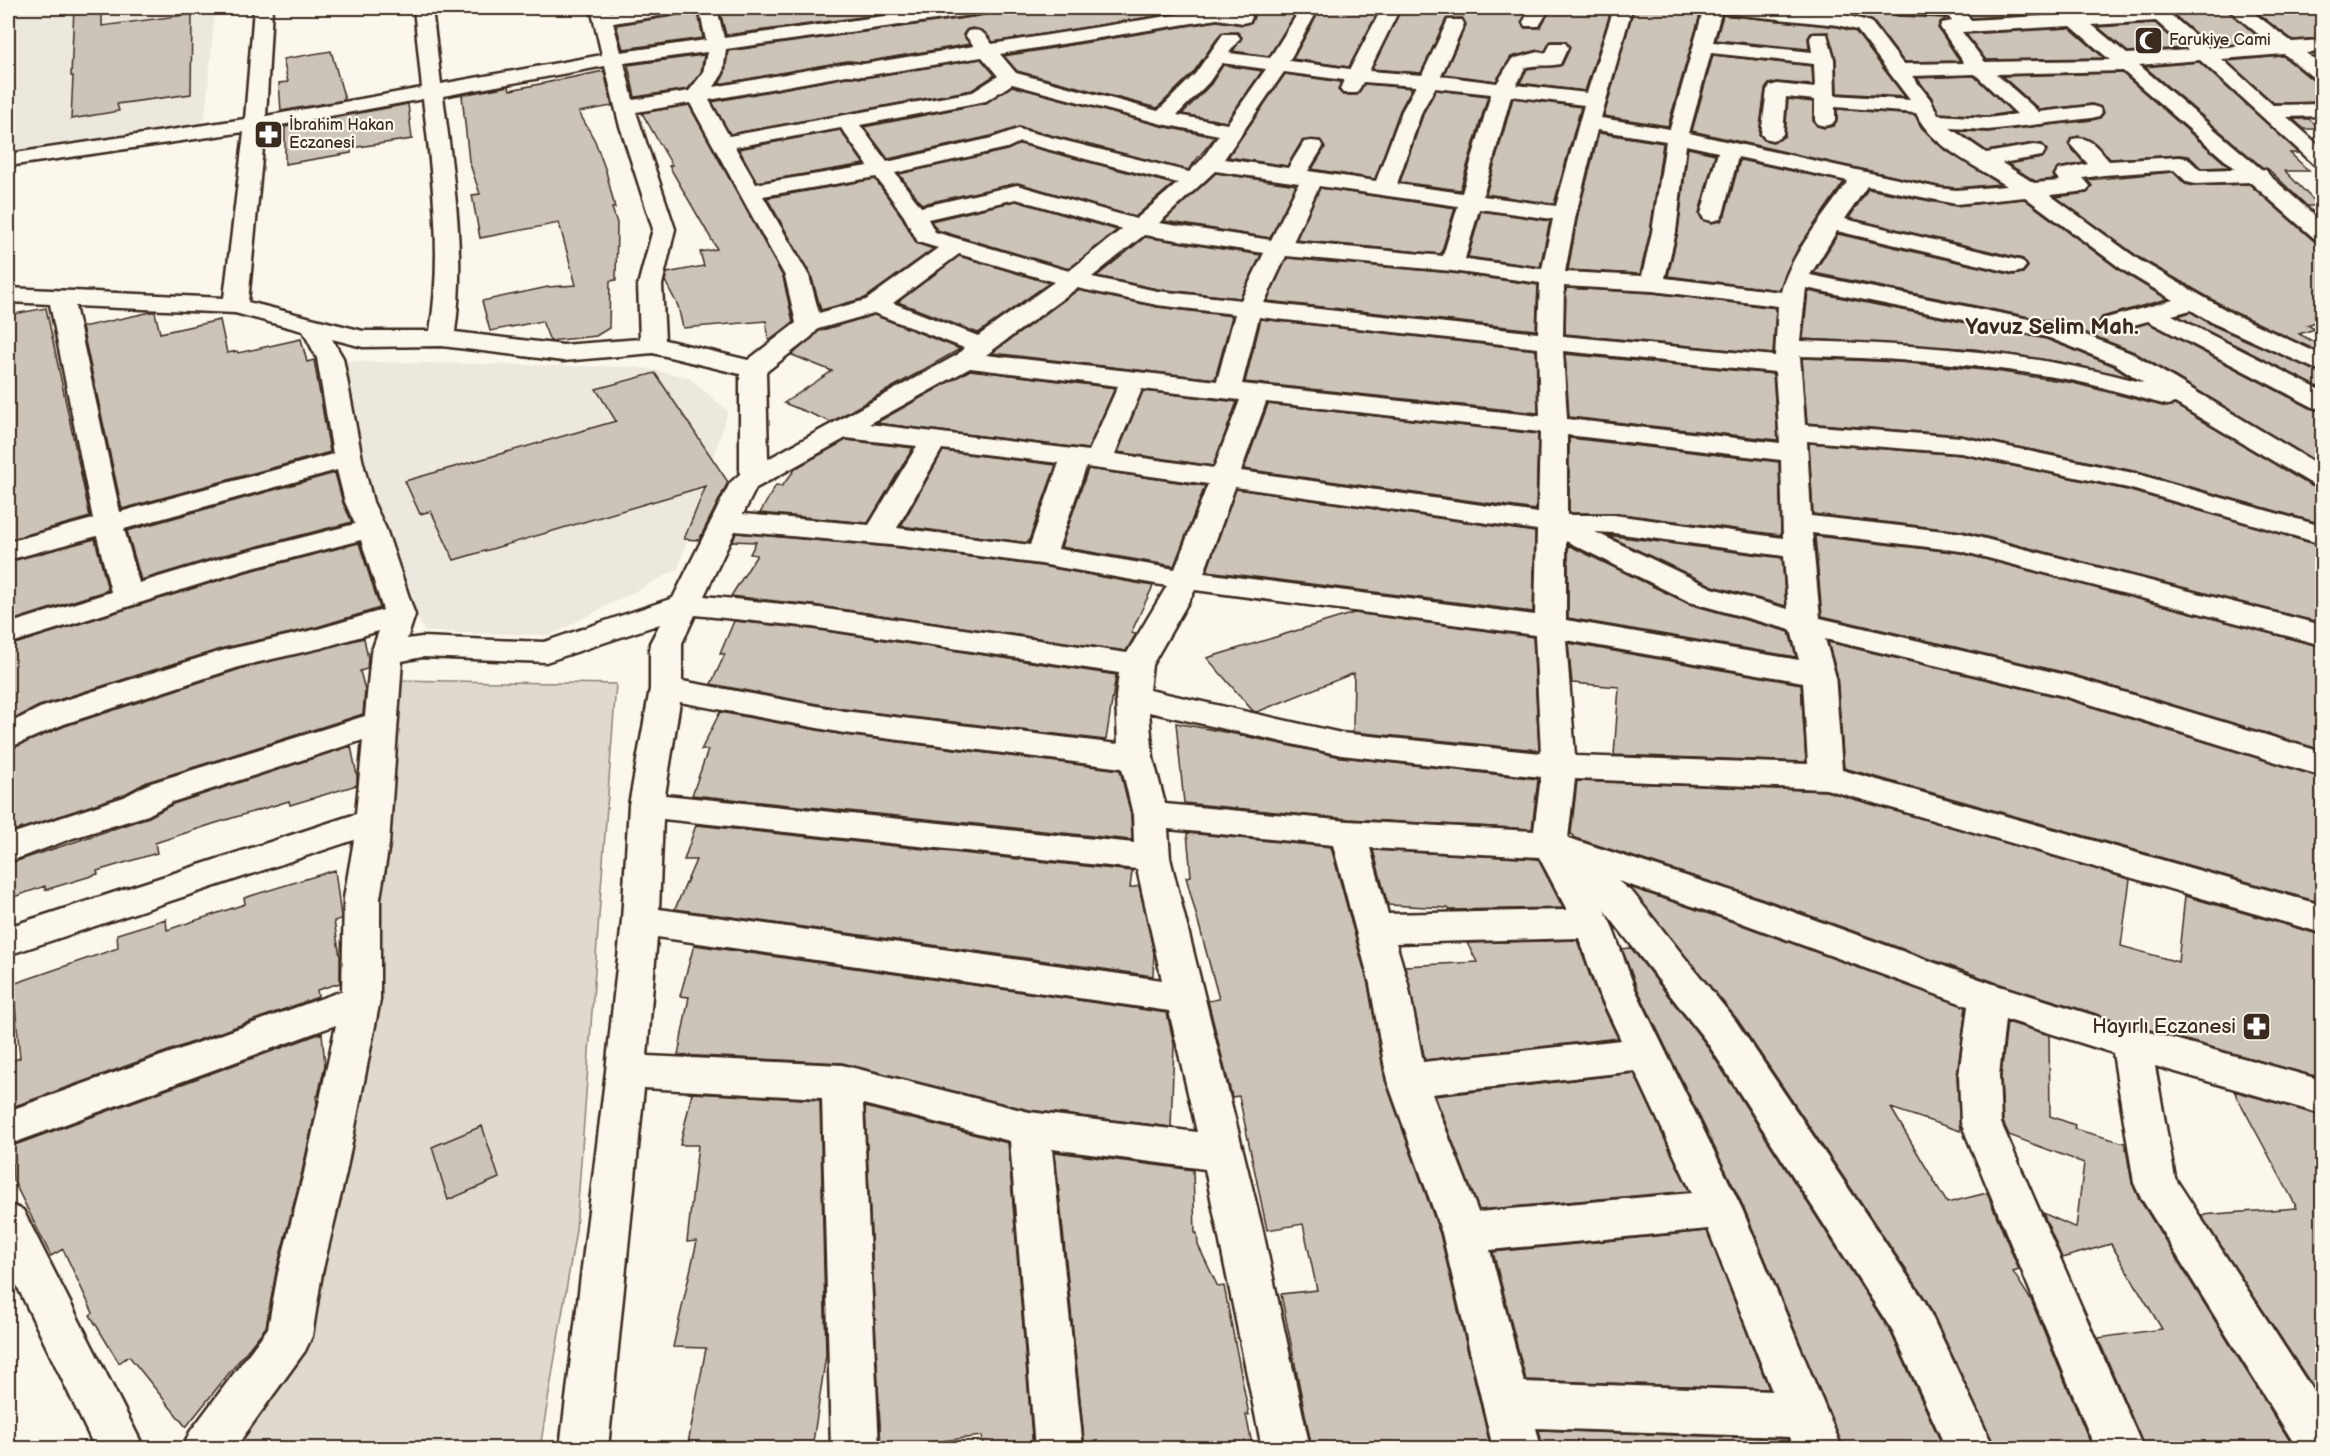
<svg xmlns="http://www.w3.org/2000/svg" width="2330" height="1456" viewBox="0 0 2330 1456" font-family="'Balsamiq Sans',sans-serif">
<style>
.built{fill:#ede8dd}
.green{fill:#dfd9ce;stroke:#8d8276;stroke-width:1.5}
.building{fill:#ccc4b9;stroke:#3b2a1e;stroke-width:1.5}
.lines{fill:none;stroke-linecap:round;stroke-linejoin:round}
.minor-casing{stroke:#3b2a1e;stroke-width:5}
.minor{fill:#fbf7ec;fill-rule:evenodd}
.labels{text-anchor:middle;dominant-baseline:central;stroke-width:4.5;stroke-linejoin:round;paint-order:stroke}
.far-poi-label{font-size:16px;fill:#3b2a1e;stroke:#fbf7ec;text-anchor:start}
.poi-label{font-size:20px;fill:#3b2a1e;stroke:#fbf7ec;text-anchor:end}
.far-district-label{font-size:22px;font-weight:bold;fill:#3b2a1e;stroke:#fbf7ec}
</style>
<rect width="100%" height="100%" fill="#fbf7ec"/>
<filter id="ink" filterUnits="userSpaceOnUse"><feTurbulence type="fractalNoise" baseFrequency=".0167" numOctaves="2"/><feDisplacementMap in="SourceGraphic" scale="12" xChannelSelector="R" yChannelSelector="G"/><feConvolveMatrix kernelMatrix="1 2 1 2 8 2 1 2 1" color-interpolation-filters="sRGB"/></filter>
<g filter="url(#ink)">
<!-- built -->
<path class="built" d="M8,8H215L205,118L200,123L8,152Z
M323,361L638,367L688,377L728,411L678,569L551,635L425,632L360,506Z"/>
<!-- green -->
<path class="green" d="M395,680L616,684L576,1230L540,1448H229L314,1310Z"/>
<!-- building -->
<path class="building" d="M74,8H102V26L192,14L191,94L117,104L119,111L71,119L73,76H71Z
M683,8H697L703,38L623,49L616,25L673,16L680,14Z
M719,8H929L726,35Z
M990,8H1206L993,42L983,31L972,28L966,30L963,35L970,44L864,62L847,61L719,84L725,73L728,51L979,16L987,14Z
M1229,8H1299L1269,56L1233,51L1242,37L1237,32L1221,33L1193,73L1157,108L1017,71L1004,56L1217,21L1243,25L1252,22L1254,16L1250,11Z
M1321,8H1380L1349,67L1293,59Z
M1402,8H1530L1521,23L1525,28H1539L1552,8H1612L1585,91L1520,83L1527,69L1562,65L1570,48L1565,41H1551L1545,51L1538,50L1511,57L1496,81L1444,74L1466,25L1462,18L1446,19L1421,73L1372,69Z
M1634,8H1702L1668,126L1604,116Z
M1838,8H1888L1891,14L1898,16L1947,18L1940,22L1938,28L1960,61L1904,62L1873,21L1847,13Z
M2005,8H2051L2054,13L1972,18L1964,9Z
M2166,8H2225L2264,42L2210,46Z
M2250,8H2322V38L2293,40Z
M1723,15L1838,27L1856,32L1905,97L1837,93L1836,59L1828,32L1811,33L1808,38L1809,49L1716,40Z
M2155,23L2183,48L2128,52L2098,27Z
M2070,28L2104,58L1986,60L1966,34Z
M331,51L345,100L281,111L279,83L288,82L283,59Z
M704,55L701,72L688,89L635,97L628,65Z
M1713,55L1812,66L1813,85L1777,82L1769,84L1765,89L1759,134L1764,140L1773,142L1785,136L1788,99L1813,102V121L1817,126L1824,128L1833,126L1837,121V109L1915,115L1921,127L1942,148L2000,184L1956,188L1938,186L1692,131Z
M2283,56L2314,81L2322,85V102L2274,103L2227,61Z
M981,59L995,75L972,90L730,134L712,102L847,77L864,78Z
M2199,62L2299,153H2290L2309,171H2285L2319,206H2307L2268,169L2262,167L2145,67Z
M1223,65L1262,71L1226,122L1182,114L1211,84Z
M604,71L612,106L579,112L595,141L606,171L615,208H612L617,223L616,280L610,281L609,328L596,336L550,341L542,321L490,331L482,301L548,287L576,285L559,223L480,238L472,195L480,194L469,161L462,95L509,86L510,90Z
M2122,73L2229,167L2201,168L2189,156L2179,155L2110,159L2095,143L2079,136L2071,138L2068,144L2084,163L2058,168L2053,175L2055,179L2035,181L2008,164L2042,158L2047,150L2042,144L2034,143L1987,151L1958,131L1988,132L2092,120L2100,118L2104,113L2101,107L2092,104L2040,110L2002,76Z
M1285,74L1341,82L1338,90L1343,95H1357L1364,84L1412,88L1400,110L1375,179L1312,169L1325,148L1320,140L1302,141L1287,166L1228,157Z
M1974,76L2012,112L1988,116L1939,113L1932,98L1917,78Z
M1012,86L1161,126L1215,137L1188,170L1019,127L991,136L888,159L864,127L986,103Z
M1436,90L1488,96L1460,190L1400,182L1424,112Z
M1513,98L1581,107L1554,204L1486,194Z
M408,104L412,139L351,148V153L285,164V127Z
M689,105L783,277L793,322L769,341L766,321L683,328L678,306L665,281L667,273L704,266L700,252L717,249L669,166L672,165L642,113Z
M2293,119H2309L2321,129H2304Z
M840,130L864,164L757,182L739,149Z
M1599,133L1663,143L1650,232L1640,274L1568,270L1578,214Z
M1020,144L1173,184L1135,217L1018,183L922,204L899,174L1007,150Z
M1688,148L1715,154L1699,213L1702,220L1711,223L1721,221L1725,215L1740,160L1844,182L1798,248L1779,290L1668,276L1678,232Z
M2173,172L2185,184L2194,186L2249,184L2322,248V320L2307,325L2315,329L2299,334L2322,346V353L2234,312L2140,258L2056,197L2087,193L2092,186L2087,180Z
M1216,173L1296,185L1270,238L1164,221Z
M875,179L902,217L916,243L933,249L865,298L821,310L811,275L767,198Z
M1320,188L1455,208L1441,254L1296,240Z
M1868,189L1956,206L2024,199L2122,272L2167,299L2102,317L2098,323L2101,330L2113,333L2148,323L2312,409L2322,411V465L2134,352L2064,324L1814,273L1838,234L2013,275L2023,273L2028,267L2023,259L1849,218Z
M1016,201L1117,230L1069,269L937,230L931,221Z
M1481,211L1550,221L1540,267L1468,257Z
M1145,237L1261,255L1240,298L1157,289L1097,276Z
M959,256L1049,283L978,333L898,302Z
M1287,258L1452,273L1538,285L1536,330L1267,301Z
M1566,288L1652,293L1776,308L1773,354L1565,334Z
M1078,290L1157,307L1232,316L1215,379L992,353Z
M1808,291L2046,339L2114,366L2132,378L2060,362L1974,349L1803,339Z
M46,308L90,517L8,540V315Z
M151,312H155L160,333L220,320L227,353L237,351L238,353L301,339L307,362L314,360L330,452L122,509L82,327Z
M2191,312L2214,326L2322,374V389L2178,316Z
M874,315L960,349L831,422L784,403L832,371L792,355L819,331Z
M1261,319L1536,350L1538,413L1245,382Z
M1565,354L1773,374L1778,440L1569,417Z
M1802,358L1898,362L1995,371L2073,383L2166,407L2175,405L2311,486L2322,488V524L2134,471L1961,435L1807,423Z
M970,370L1115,388L1088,449L876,423Z
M655,373L728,482L699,540L684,539L706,486L454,560L431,511L420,514L405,481L616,421L596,389Z
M1143,391L1237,402L1213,466L1118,452Z
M1268,404L1538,434L1536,510L1244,469Z
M1569,438L1779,462L1781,535L1614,513H1569Z
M846,440L913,448L868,523L760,513L776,485L782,486L796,468Z
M1809,443L1961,455L2127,490L2322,546V623L1963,531L1813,514Z
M943,451L1056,465L1028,543L901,526Z
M1088,469L1205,486L1174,566L1061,547Z
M335,473L343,503L352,522L224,555L141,580L127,531Z
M1236,489L1535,532L1533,612L1207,571Z
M736,533L901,548L1041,566L1153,586L1131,633L1136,634L1126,651L812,605L731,596L757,555L750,554L756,542L733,541Z
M1606,535L1782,558L1786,606L1713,586Z
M1815,536L1961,553L2322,647V750L2071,674L1822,616Z
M95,539L108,590L8,622V562Z
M359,543L380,608L317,627L224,648L39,706L8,722V646L246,572Z
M1568,545L1689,604L1789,632L1796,657L1568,618Z
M1354,613L1533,637L1539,750L1353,732L1354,673L1257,712L1253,711L1207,658Z
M734,621L812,629L1116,675L1106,740L844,709L711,684L725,654H720Z
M364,638L368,658L367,669L360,671L365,690L363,714L147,782L123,795L8,833V750L65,726L243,668Z
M1828,642L2063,698L2322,778V903L1844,768L1837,674Z
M1568,643L1801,684L1806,762L1614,755L1619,687L1572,683Z
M720,712L844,735L1120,770L1131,815L1132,840L692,795L708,750H701Z
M1176,723L1235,734L1341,757L1538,779L1532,829L1348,819L1184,803Z
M351,746L357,776V785L290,805L289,801L216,823L155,843L157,853L97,871L98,874L45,890V886L8,899V864L149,817L173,804Z
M1577,781L1826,791L2130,879L2121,946L2178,962L2185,896L2321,935L2319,990L2322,991V1078L2132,1025L1997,983L1764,899L1575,838L1571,833Z
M696,825L1132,871L1130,888L1139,886L1154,953L1153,976L675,909L696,860H684Z
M1187,833L1331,847L1368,984L1385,1080L1440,1234L1491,1449H1312L1281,1294L1317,1290L1303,1224L1267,1230L1239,1096L1232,1097L1208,1001L1219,999L1186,877L1191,876Z
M1373,850L1538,859L1563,908L1450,910L1448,908L1388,905Z
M335,870L341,917V919L334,921L340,956V983L317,990L318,997L12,1107V1102L8,1103V1062L20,1058L13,984L118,948L117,934L166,919L167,930L245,904L244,898Z
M1629,887L1736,923L1966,1007L1957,1076L1960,1131L1891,1108L1947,1203L1987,1193L2019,1270L2013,1272L2031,1300L2093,1449H1996L1927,1301L1737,1019Z
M1577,940L1595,990L1618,1038L1425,1060L1405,966L1477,962L1467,943Z
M694,945L1167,1013L1174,1044L1171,1127L1029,1110L842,1063L678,1055L689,997L680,996Z
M1631,948L1705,1043L1891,1333L1944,1449H1844L1744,1208L1637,988L1622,949Z
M2007,1022L2049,1035L2050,1116L2075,1125L2074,1129L2125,1143L2132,1183L2138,1197L2295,1449H2145L2098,1338L2162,1329L2111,1244L2062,1258L2043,1213L2076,1228L2084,1163L2009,1135L2003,1122L2001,1076Z
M322,1033L325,1065L318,1096H316L317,1104L302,1172L276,1272L266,1327L186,1427L129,1356L119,1363L90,1315L93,1313L63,1249L51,1256L13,1180L12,1146Z
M1634,1073L1689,1191L1479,1210L1435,1096Z
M2234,1091L2322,1116V1385L2313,1387L2201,1215L2297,1208Z
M692,1093L820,1100L826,1355L812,1449H687L706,1348L673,1347L697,1241L687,1242L698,1145H680Z
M865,1107L1008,1143L1033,1449H983L982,1436L881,1448Z
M482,1126L499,1178L448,1200L432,1147Z
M1055,1152L1193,1170L1195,1233H1197L1198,1245L1218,1287L1224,1286L1249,1415H1246L1253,1449H1085Z
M1707,1231L1769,1389L1526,1380L1493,1252Z
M1539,1430L1788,1439L1792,1449H1543Z"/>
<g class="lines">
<defs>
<path id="minor" d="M254,8H272L266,116L422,88L414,8H432L441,84L602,55L591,8H609L610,12L640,8H681L679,12L672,14L613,23L621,52L706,40L699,8H717L724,38L942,8H988L986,12L979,14L726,49L723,73L714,87L847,63L864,64L974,46L965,35L968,31C981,28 985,34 992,44L1217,8L1250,13L1252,17L1250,21L1243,23L1217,19L1000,54L1016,73L1158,111L1195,74L1223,34H1237L1240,38L1229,53L1270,58L1301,8H1319L1289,61L1350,69L1382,8H1400L1369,71L1422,75L1446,24L1448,20H1462L1464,24L1441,76L1497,83L1512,59L1539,52L1546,53L1551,43H1565L1568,47L1560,64C1549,67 1538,64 1526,67L1516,85L1587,93L1614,8H1632L1601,118L1670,129L1704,8H1777L1817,11L1815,8H1835L1846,15L1871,22L1903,64L1964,63L1940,27L1942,23L1952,21L1948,16L1899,14L1892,12L1890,8H1960L1971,20L2059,15L2053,8H2073L2080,14L2163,8L2209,48L2270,44L2227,8H2247L2292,42L2322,40V52L2306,53L2322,66V81L2315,79L2284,54L2222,59L2273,105L2322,104V116L2287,117L2322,148V165L2314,164L2200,60L2139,65L2261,169L2266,170L2269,175L2322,222V240L2314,238L2250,182L2195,184L2187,182L2174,170L2104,175L2083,178L2090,186L2087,191L2050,195L2139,260L2233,314L2322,355V372L2215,324L2191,310L2172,315L2322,391V409L2313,407L2148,321L2112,331L2103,329L2100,324L2103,319L2173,300L2123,270L2025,197L1956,204L1867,186L1845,219L2022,261L2026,266L2022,271L2014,273L1837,231L1810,275L2063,326L2133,354L2322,467V486L2312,484L2175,403L2167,405C2131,396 2096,384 2060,378C1975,363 1887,358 1800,356L1805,425L1961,437L2133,473L2322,526V544L2128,488L1961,453L1807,441L1811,516L1962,533L2322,625V645L1961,551L1812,533L1820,618L2070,676L2322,752V776L2064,696L1825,639L1835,674L1842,770L2322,905V933L1826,789L1575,779L1568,838L1763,901L1996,985L2131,1027L2322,1080V1114L2155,1066L2175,1178L2322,1405V1448H2297L2140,1196L2134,1183L2113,1053L2005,1019L1999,1076L2001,1123L2143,1448H2095L1961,1123L1959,1076L1968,1006L1737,921L1618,881L1633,893L1735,1020L1925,1302L1994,1448H1946L1893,1332L1707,1042L1604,910L1611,924L1635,989L1742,1209L1842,1448H1794L1790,1437L1536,1428L1541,1448H1493L1442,1233L1387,1080L1370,984L1333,845L1168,829L1170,858L1262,1227L1310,1448H1262L1205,1169L1052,1149L1083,1448H1035L1010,1141L863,1104L879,1448H831L822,1098L644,1088L608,1448H560L606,1071L622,920L629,805L650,689V643L660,624L546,662L422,657L402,661L389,844L380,898V1000L346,1173L322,1273L312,1336L305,1351L235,1448H183L190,1432L268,1328L278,1273L304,1173L336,1025L8,1145V1111L342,991L344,898L354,840L8,955V927L356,814L363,740L172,802L148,815L73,838L8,862V835L124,797L148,784L365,716L371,653L379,631L321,648L242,666L64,724L8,748V724L40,708L225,650L318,629L383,610L361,540L245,570L8,644V624L111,592L97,536L8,560V542L93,519L50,304L8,302V288L224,298L244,132L8,166V154L245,119ZM1721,13L1838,25L1857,30L1910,100L1835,95L1834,59L1827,34H1813L1810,38L1812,52L1713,42ZM2156,21L2188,50L2127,54L2092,25ZM2071,26L2110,60L1985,62L1962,32ZM707,52L703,73L689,91L633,100L624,63ZM1711,53L1814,64L1815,88L1777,84L1770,86L1767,90L1761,134L1765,138L1772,140L1779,138L1783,134L1786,97L1815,100V120L1818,124L1825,126L1832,124L1835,120V107L1916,113C1931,147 1977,166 2007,186L1956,190L1938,188L1689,133ZM982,57L998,76L973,92L729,136L709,100L847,75L864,76ZM1222,63L1266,69L1227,124L1177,115L1209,82ZM605,66L619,123L653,229L638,285L640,339L563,345L455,332C466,253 453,174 443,96ZM2123,71L2235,169L2200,170L2187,158L2179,157L2109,161C2099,150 2090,135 2073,139L2070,144L2088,164L2058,170L2055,175L2060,181L2034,183L2002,163L2042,156L2045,151L2042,146L2034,145L1986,153L1950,128L1988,130L2092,118L2099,116L2102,112L2099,108L2092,106L2039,112L1996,74ZM1284,72L1344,80L1340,89L1343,93H1357L1363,82L1416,86L1402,111L1376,181L1308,171L1323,147L1320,142L1312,141L1304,142L1288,168L1224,159ZM1975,74L2017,114L1988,118L1938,115L1930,99L1912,76ZM1012,84L1162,124L1219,135L1202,159L1189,172L1018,129L992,138L887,162L860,125L986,101ZM1435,88L1491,94L1462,193L1397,184L1422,111ZM1511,96L1584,105L1556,206L1483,196ZM423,99C432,176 443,254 430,331H363L248,302L265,128ZM690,103L785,276L796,323L748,360L665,340L662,285L675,229L636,112ZM841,128L868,166L756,184L735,147ZM1597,130L1666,141L1652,232L1642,276L1565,272L1576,214ZM1020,142L1178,183L1136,219L1017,185L921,207L895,173L1007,148ZM1686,145L1718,152L1701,214L1704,219L1712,221L1720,219L1723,214L1738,157L1848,181C1826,214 1790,254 1781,292L1665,278L1676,232ZM1215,171L1299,183L1271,240L1159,223ZM876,177L904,216L918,242L938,248L866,300L819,313L809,276L763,196ZM1319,186L1458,206L1443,256L1293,242ZM1016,199L1122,229L1069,271L935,232L928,219ZM1479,209L1553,219L1542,269L1465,259ZM1144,235L1264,253L1241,300L1157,291L1092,277ZM959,254L1054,282L978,336L893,303ZM1286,256L1452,271L1540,283L1538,333L1264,303ZM1564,286L1652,291L1778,306L1775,356L1563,336ZM1077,288L1157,305L1235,314L1217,381L986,355ZM1806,288L2047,337L2115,364L2144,383C2032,352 1917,344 1800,341ZM75,306L235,313L303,331L317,358L333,454L120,512ZM874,313L964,348L957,355L768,459L766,372L811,337L818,329ZM1259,317L1538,348L1540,416L1242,384ZM332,339L363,347L442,346L563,361L653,353L740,374V474L730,483L673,598L544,642L422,637L407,639L415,615L386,529L373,502L362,459L343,358ZM1563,351L1775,372L1780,443L1567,419ZM970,368L1118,386L1089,451L869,424ZM1142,389L1240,400L1214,468L1115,454ZM1266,402L1540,432L1538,513L1241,471ZM1567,435L1781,460L1783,538L1614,515H1567ZM846,438L917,446L869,525L743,514L756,488ZM942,449L1059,463L1030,545L897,528ZM1086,467L1208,484L1175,569L1058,549ZM337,470L345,502L355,524L225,557L139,583L124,529ZM1235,487L1537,530L1535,615L1204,573ZM735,531L901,546L1041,564L1167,586L1127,653L812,607L704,596ZM1595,532L1614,533L1784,556L1788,609L1712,588ZM1566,541L1690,602L1791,630L1799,660L1566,620ZM1195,590L1535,635L1541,753L1341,733L1149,690L1152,665ZM695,615L812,627L1119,673L1116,697L1118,744L844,711L682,681V643ZM1566,640L1803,682L1808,764L1575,756ZM680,702L844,733L1122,768L1133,815L1134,843L665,795ZM1149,712L1341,755L1541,777L1534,831L1348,821L1165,804L1153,758ZM663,819L1137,869L1162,980L659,909ZM1370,848L1539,857L1567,910L1388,914ZM657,937L1169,1011L1197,1132L1029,1112L842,1065L647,1056ZM1579,938L1597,989L1621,1040L1423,1062L1408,984L1396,943ZM1635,1071L1692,1193L1478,1212L1432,1094ZM1708,1229L1772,1391L1524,1382L1490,1250Z
M1532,8H1550L1539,26H1525L1523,22Z
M8,1204L23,1210L144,1448H95L8,1267Z"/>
</defs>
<!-- minor casing -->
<use href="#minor" class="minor-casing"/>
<!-- minor -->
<use href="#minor" class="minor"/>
</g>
</g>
<!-- icons -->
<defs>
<symbol id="mosque-square" viewBox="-11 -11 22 22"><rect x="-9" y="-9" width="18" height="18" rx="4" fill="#3b2a1e" stroke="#fbf7ec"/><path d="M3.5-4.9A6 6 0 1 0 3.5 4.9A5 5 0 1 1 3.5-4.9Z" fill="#fff"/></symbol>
<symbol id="pharmacy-square" viewBox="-11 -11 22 22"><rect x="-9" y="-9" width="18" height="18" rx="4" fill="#3b2a1e" stroke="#fbf7ec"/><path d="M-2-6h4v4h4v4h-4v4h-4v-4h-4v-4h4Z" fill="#fff"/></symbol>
</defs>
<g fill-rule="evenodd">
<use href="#mosque-square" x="2132" y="24" width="33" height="33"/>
<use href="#pharmacy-square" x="252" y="118" width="33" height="33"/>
<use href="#pharmacy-square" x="2240" y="1010" width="33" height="33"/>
</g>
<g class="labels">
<!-- far-poi labels -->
<g class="far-poi-label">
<text x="2169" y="40">Farukiye Cami</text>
<text x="289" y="125">İbrahim Hakan<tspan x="289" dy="18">Eczanesi</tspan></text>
</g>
<!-- poi labels -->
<g class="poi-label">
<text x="2236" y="1027">Hayırlı Eczanesi</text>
</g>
<!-- far-district labels -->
<g class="far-district-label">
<text x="2052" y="327">Yavuz Selim Mah.</text>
</g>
</g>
<!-- margin -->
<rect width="2330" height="1456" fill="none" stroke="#fbf7ec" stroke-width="30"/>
<rect x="15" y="15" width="2300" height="1426" fill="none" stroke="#3b2a1e" stroke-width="2" filter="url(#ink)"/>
</svg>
